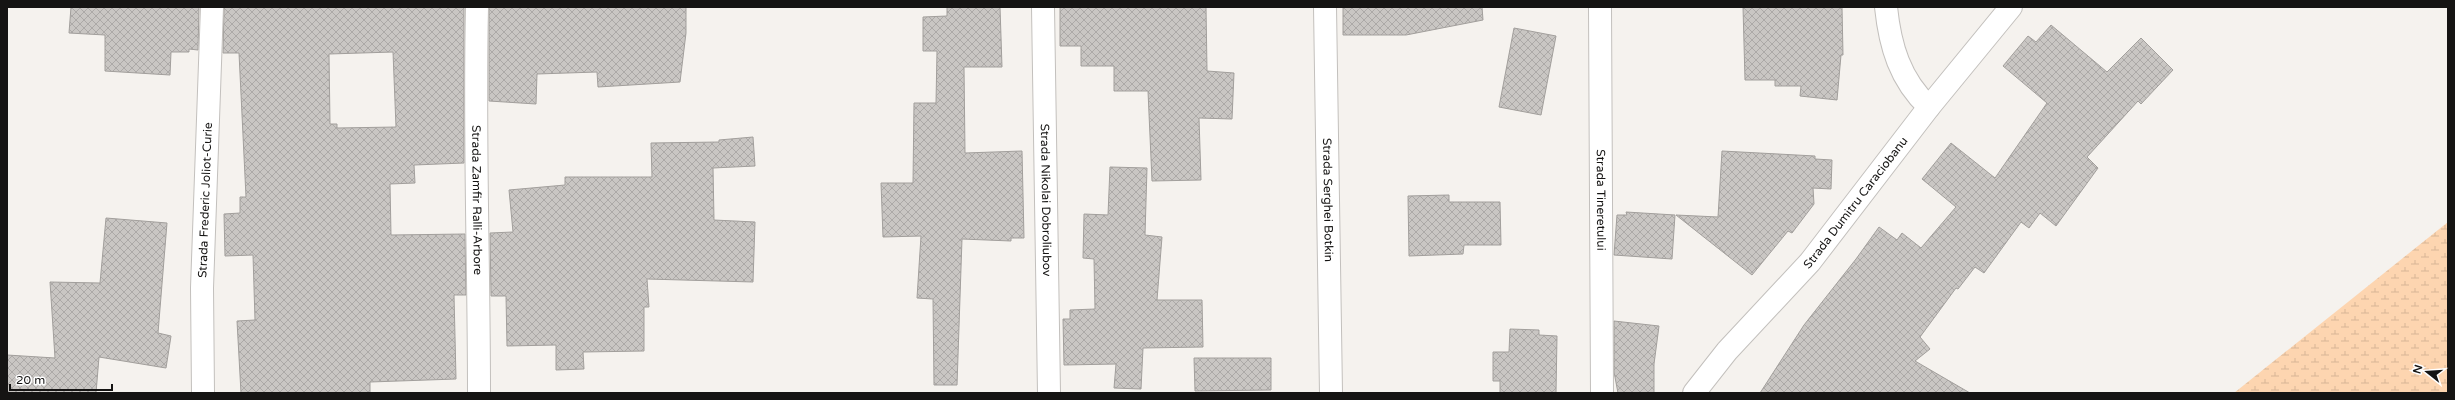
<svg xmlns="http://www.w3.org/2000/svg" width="2455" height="400" viewBox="0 0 2455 400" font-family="'Varela Round',sans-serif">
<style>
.wetland{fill:url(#wetland-marsh)}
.building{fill:url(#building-cross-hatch);stroke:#a29f9c;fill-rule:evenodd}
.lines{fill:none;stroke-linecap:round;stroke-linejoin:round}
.minor-casing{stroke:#c3c0bd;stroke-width:24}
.minor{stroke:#fff;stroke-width:22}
.labels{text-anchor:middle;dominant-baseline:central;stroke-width:4;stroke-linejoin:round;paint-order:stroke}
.street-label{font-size:12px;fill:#151413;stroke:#fff}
</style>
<defs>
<pattern id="wetland-marsh" width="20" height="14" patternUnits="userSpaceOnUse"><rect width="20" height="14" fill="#fdd5b0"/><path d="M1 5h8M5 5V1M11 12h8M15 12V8" fill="none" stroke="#d8b696"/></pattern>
<pattern id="building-cross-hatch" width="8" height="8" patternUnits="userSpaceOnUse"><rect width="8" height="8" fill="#c9c6c3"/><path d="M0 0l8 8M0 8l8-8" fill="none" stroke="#aca9a7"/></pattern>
</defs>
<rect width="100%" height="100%" fill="#f5f2ee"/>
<!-- wetland -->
<path class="wetland" d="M2448,222V393H2234Z"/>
<!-- building -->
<path class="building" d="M71,7H199L198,50L189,49V52H171L170,75L105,71V35L69,33Z
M224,7H464V163L414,165L415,183L390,184L391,235L465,234L466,295H454L456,379L370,382V393H241L237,321L255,320L253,255L225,256L224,214L240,213V197H246L239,53H223ZM393,52L396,127L337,128V124H330L329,54Z
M489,7H686V33L680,82L598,87L597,72L537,74L536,104L489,101Z
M947,7H1000L1002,67H964L965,153L1022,151L1024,238H1011V241L962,239L957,385H934L933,299L917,298L921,236L883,237L881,183H913L914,103H936L937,51H923V17L947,16Z
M1060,7H1206L1207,71L1234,73L1232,119L1199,118L1201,180L1152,181L1148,91H1114V66H1081V46H1060Z
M1343,7H1482L1483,20L1406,35H1343Z
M1743,7H1842L1843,55H1841L1837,100L1800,96L1801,86H1775V80H1745Z
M2051,25L2107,72L2141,38L2173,70L2141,104L2138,101L2087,157L2098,168L2056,226L2040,213L2029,228L2021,222L1984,273L1975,267L1958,289L1956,288L1920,337L1930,349L1915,361L1970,393H1760L1804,325L1856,259L1879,227L1897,240L1902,233L1921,248L1956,207L1922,179L1951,143L1995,178L2047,103L2003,66L2028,36L2036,42Z
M1514,28L1556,36L1541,115L1499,107Z
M753,137L755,166L713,168L714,220L755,222L753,282L647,279L649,307H644V351L583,352L584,369L556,370V345L507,346L506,296H491L490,233L513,232L509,190L565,185V177H652L651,143L719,142V140Z
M1722,151L1815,156V159L1832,160L1831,189L1813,188L1814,204L1792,233L1788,231L1752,275L1676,215L1718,217Z
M1110,167L1147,168L1145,235L1162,237L1157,300H1202L1203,347L1143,348L1141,389L1114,388L1116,364L1064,365L1063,319H1070V310L1095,309L1094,259L1083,258L1084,214L1108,215Z
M1449,195V202H1500L1501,245H1464L1463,254L1409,256L1408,196Z
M1626,212L1675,215L1672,259L1614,255L1617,215H1627Z
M106,218L167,223L158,333L171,336L166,368L99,357L96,393H7V355L55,358L50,282L100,283Z
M1614,321L1659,326L1654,364V393H1618L1614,372Z
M1510,329L1539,330V335L1557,336L1556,393H1500V381H1493V352H1509Z
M1194,358H1271V390L1195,391Z"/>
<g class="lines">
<defs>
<g id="minor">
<path id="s1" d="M477,7C474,136 479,264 479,393"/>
<path id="s2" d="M1043,7L1049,393"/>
<path id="s3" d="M1325,7L1331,393"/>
<path id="s4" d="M1600,7L1602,393"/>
<path d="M1886,7C1890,46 1900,80 1929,107"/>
<path id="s5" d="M203,393L202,288L212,7"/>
<path id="s6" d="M1694,393L1727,351L1810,262L1929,107L2011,7"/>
</g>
</defs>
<!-- minor casing -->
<use href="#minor" class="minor-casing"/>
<!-- minor -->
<use href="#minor" class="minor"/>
</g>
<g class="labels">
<!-- street labels -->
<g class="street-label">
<text stroke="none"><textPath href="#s5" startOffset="193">Strada Frederic Joliot-Curie</textPath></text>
<text stroke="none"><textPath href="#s1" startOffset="193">Strada Zamfir Ralli-Arbore</textPath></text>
<text stroke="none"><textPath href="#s2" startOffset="193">Strada Nikolai Dobroliubov</textPath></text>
<text stroke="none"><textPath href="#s3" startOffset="193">Strada Serghei Botkin</textPath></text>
<text stroke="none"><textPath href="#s4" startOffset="193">Strada Tineretului</textPath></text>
<text stroke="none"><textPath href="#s6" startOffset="250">Strada Dumitru Caraciobanu</textPath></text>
</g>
</g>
<!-- border -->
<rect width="2455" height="400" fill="none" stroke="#151413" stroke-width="16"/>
<!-- north arrow -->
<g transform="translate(2427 372) rotate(287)" stroke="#ffffff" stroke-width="3" paint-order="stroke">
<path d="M0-3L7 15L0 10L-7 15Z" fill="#151413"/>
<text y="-6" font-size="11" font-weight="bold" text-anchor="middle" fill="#151413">N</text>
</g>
<!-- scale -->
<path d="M10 384v6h102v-6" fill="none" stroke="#151413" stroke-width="2"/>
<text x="16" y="384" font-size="12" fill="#151413" stroke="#ffffff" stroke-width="3" paint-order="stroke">20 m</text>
</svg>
